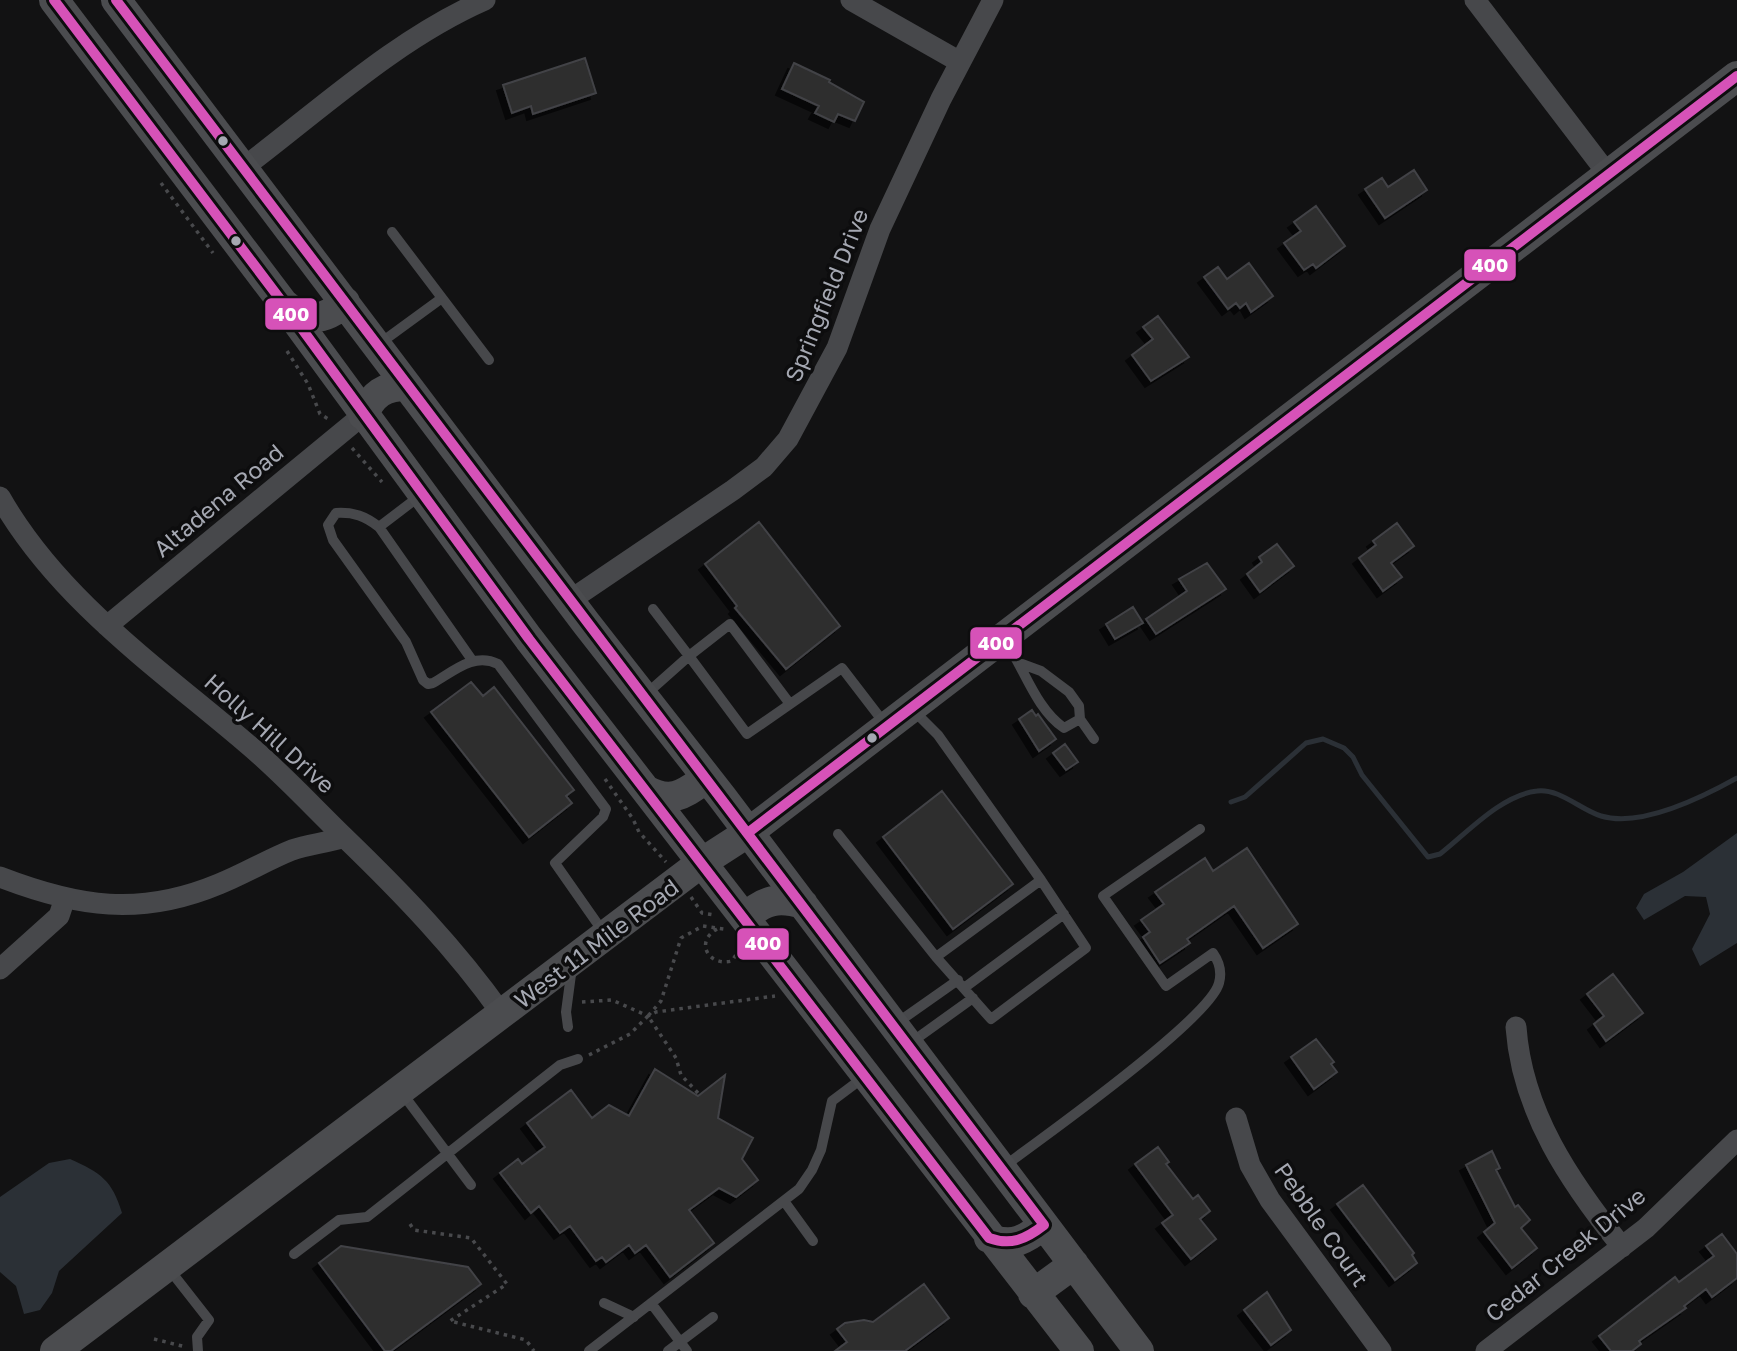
<svg xmlns="http://www.w3.org/2000/svg" width="1737" height="1351" viewBox="0 0 1737 1351" font-family="'Golos Text',sans-serif">
<style>
.water{fill:#2b3036}
.lines{fill:none;stroke-linecap:round;stroke-linejoin:round}
.stream{stroke:#2b3036;stroke-width:5}
.building{fill:#2d2d2e;stroke:#424346;stroke-width:2;filter:url(#shadow)}
.path{stroke:#48494c;stroke-width:3.5;stroke-dasharray:3.5 5;stroke-linecap:butt}
.lane{stroke:#47484b;stroke-width:10}
.street{stroke:#47484b;stroke-width:21}
.secondary{stroke:#4b4c4f;stroke-width:30}
.bus-1-casing{stroke:#0d0d0e;stroke-width:16}
.bus-1{stroke:#d652b8;stroke-width:10}
.bus-dot{fill:#a5a8b2;stroke:#0d0d0e;stroke-width:2.5}
.labels{text-anchor:middle;dominant-baseline:central;stroke-width:7;stroke-linejoin:round;paint-order:stroke}
.street-label{font-size:23px;fill:#a5a8b2;stroke:#0d0d0e}
.line-badge{stroke:#0d0d0e;stroke-width:2.5}
.badge-label{font-size:19px;text-anchor:middle;font-weight:bold;fill:#fff}
</style>
<defs>
<filter id="shadow"><feDropShadow dx="-6" dy="6" stdDeviation="0" flood-color="#0009"/></filter>
</defs>
<rect width="100%" height="100%" fill="#121213"/>
<!-- water -->
<path class="water" d="M1737,833V943L1700,966L1692,949L1710,914L1706,897L1685,896L1644,920L1636,908L1644,894L1683,872Z
M70,1159C101,1173 112,1180 122,1213L59,1271L52,1293L40,1310L24,1314L16,1286L0,1272V1197L49,1163Z"/>
<g class="lines">
<!-- stream -->
<path class="stream" d="M1231,802L1245,797L1306,743L1323,739L1344,748L1353,757L1362,775L1428,857L1440,854C1467,833 1501,795 1537,791C1559,788 1581,810 1601,816C1641,828 1703,797 1737,778"/>
</g>
<!-- building -->
<path class="building" d="M585,58L596,93L533,114L531,106L512,113L503,85Z
M794,63L830,80L829,82L864,102L855,121L838,114L834,122L815,113L819,106L782,89Z
M1414,170L1427,190L1385,218L1365,189L1382,178L1388,187Z
M1316,206L1345,246L1316,268L1313,264L1304,270L1284,243L1301,231L1294,222Z
M1249,263L1273,296L1251,312L1246,303L1240,308L1236,303L1228,309L1204,277L1218,267L1227,279Z
M1158,316L1189,357L1151,381L1132,355L1153,339L1143,327Z
M759,522L840,626L786,669L735,608L737,606L705,564Z
M1397,523L1414,546L1391,563L1402,577L1383,591L1359,558L1376,545L1373,541Z
M1277,544L1294,566L1260,592L1247,574L1262,562L1259,557Z
M1207,563L1226,589L1156,634L1146,619L1187,591L1179,579Z
M1133,607L1143,623L1115,639L1106,624Z
M471,682L483,696L494,687L574,790L566,796L572,803L529,837L431,712Z
M1032,710L1036,716L1038,714L1056,739L1039,751L1019,719Z
M1065,744L1078,762L1066,770L1053,753Z
M942,791L1013,884L953,929L883,837Z
M1247,848L1298,924L1263,948L1234,906L1187,939L1190,943L1160,963L1143,937L1150,932L1141,920L1164,904L1155,892L1205,858L1213,871Z
M1613,974L1643,1013L1606,1041L1594,1024L1604,1016L1587,994Z
M1316,1039L1334,1062L1331,1064L1337,1072L1314,1089L1291,1057Z
M655,1069L698,1096L725,1075L718,1118L753,1138L742,1159L758,1180L736,1197L719,1188L689,1210L714,1243L670,1277L646,1245L635,1253L629,1245L606,1262L602,1257L596,1261L570,1226L560,1233L539,1206L531,1213L500,1173L518,1159L522,1164L545,1147L527,1123L571,1090L592,1118L609,1105L629,1116Z
M1158,1147L1169,1162L1166,1164L1193,1199L1198,1195L1210,1211L1200,1219L1216,1239L1191,1259L1162,1223L1173,1215L1135,1164Z
M1492,1151L1500,1168L1496,1170L1515,1207L1518,1205L1530,1220L1521,1228L1537,1248L1512,1268L1484,1232L1495,1223L1466,1165Z
M1363,1185L1414,1253L1412,1255L1417,1263L1395,1280L1337,1204Z
M1722,1234L1737,1254V1278L1712,1297L1706,1289L1684,1306L1686,1308L1639,1341L1641,1344L1632,1351H1611L1599,1336L1675,1277L1679,1282L1714,1256L1706,1246Z
M341,1246L468,1267L481,1284L391,1351H385L319,1263Z
M924,1284L949,1318L905,1351H835L847,1342L837,1329L845,1323L864,1320L873,1322Z
M1267,1292L1291,1330L1271,1345L1244,1310Z"/>
<g class="lines">
<!-- path -->
<path class="path" d="M161,183L213,253
M287,351L308,384L320,414L330,420
M352,448L382,482
M605,779L633,819L639,832L666,862
M691,897L702,913L714,915
M717,929C694,942 709,967 732,961L739,950
M582,1002L612,1000L648,1016L656,1012L775,996
M589,1055L630,1034L648,1016
M698,1093L681,1075L676,1058L648,1016L661,1001L681,938L703,926L724,929
M410,1224L414,1230L471,1238L507,1284L450,1321L526,1340L534,1351
M154,1339L186,1347"/>
<!-- lane -->
<path class="lane" d="M392,232L442,298
M379,344L442,298L489,360
M379,527L421,495
M653,609L689,656L730,624L790,704
M1004,639C1024,667 1035,708 1064,728L1080,719
M472,660L379,527C365,516 354,512 336,513L328,525L333,540L406,642L423,680L428,684L433,683C454,671 474,652 498,664L606,809L603,817L555,863L604,933
M1022,664L1041,671L1069,692L1079,706L1080,719L1094,739
M644,696L689,656L747,734L842,668L885,724
M912,709L938,735L1041,880L936,957
M838,834L936,957L991,1019L1086,948L1041,880
M964,988L1064,914
M894,1025L958,980
M568,1027L566,1012L572,967
M909,1044L973,998
M402,1093L471,1185
M1003,1167C1041,1139 1210,1019 1219,983C1222,972 1220,963 1213,953L1166,986L1103,896L1200,829
M784,1201L813,1241
M294,1254L339,1220L367,1217L560,1065L578,1059
M169,1269L209,1320L197,1337L198,1351
M604,1303L634,1317
M651,1303L687,1351
M589,1351L799,1189L812,1170L821,1150L832,1101L864,1077
M668,1351L713,1317"/>
<!-- street -->
<path class="street" d="M851,0L960,62
M1475,0L1607,173
M243,168C320,110 396,39 485,0
M0,497C58,599 157,667 245,742C280,771 311,805 344,837C402,893 455,948 502,1014
M569,601L733,490L764,467L788,439L837,348L880,229L941,99L993,0
M107,626L363,415
M0,877C78,907 140,917 219,884C244,874 267,860 292,850C309,844 327,843 344,837
M0,969L59,916L65,898
M1516,1027C1522,1112 1570,1182 1622,1247
M1236,1118L1250,1165L1270,1200L1381,1351
M1486,1351L1646,1228L1737,1140"/>
<!-- secondary -->
<path class="secondary" d="M54,0L283,303L529,639L1079,1351
M116,0L586,623L722,797L1139,1351
M283,303C304,322 325,322 345,302
M363,415C373,394 384,386 407,386
M646,790C672,805 685,793 707,778
M746,918C763,899 780,897 803,904
M989,1238C1013,1248 1026,1239 1044,1225
M1033,1294L1074,1264
M55,1351L701,863L749,832L1737,76"/>
<defs>
<path id="bus-1" d="M54,0L283,303L529,639L989,1238C1011,1246 1026,1239 1044,1225L116,0
M749,832L1737,76"/>
</defs>
<!-- bus-1 casing -->
<use href="#bus-1" class="bus-1-casing"/>
<!-- bus-1 -->
<use href="#bus-1" class="bus-1"/>
</g>
<!-- markers -->
<g class="bus-dot">
<circle cx="223" cy="141" r="6"/>
<circle cx="236" cy="241" r="6"/>
<circle cx="872" cy="738" r="6"/>
</g>
<g class="labels">
<!-- street labels -->
<g class="street-label">
<text transform="translate(826 295) rotate(-68)">Springfield Drive</text>
<text transform="translate(218 500) rotate(-40)">Altadena Road</text>
<text transform="translate(270 733) rotate(42)">Holly Hill Drive</text>
<text transform="translate(596 943) rotate(-37)">West 11 Mile Road</text>
<text transform="translate(1322 1224) rotate(55)">Pebble Court</text>
<text transform="translate(1565 1254) rotate(-39)">Cedar Creek Drive</text>
</g>
</g>
<g class="line-badge">
<rect x="1463" y="248" width="54" height="34" rx="7" fill="#d652b8"/>
<rect x="264" y="297" width="54" height="34" rx="7" fill="#d652b8"/>
<rect x="969" y="626" width="54" height="34" rx="7" fill="#d652b8"/>
<rect x="736" y="927" width="54" height="34" rx="7" fill="#d652b8"/>
</g>
<g class="badge-label">
<text x="1490" y="272">400</text>
<text x="291" y="321">400</text>
<text x="996" y="650">400</text>
<text x="763" y="950">400</text>
</g>
</svg>
